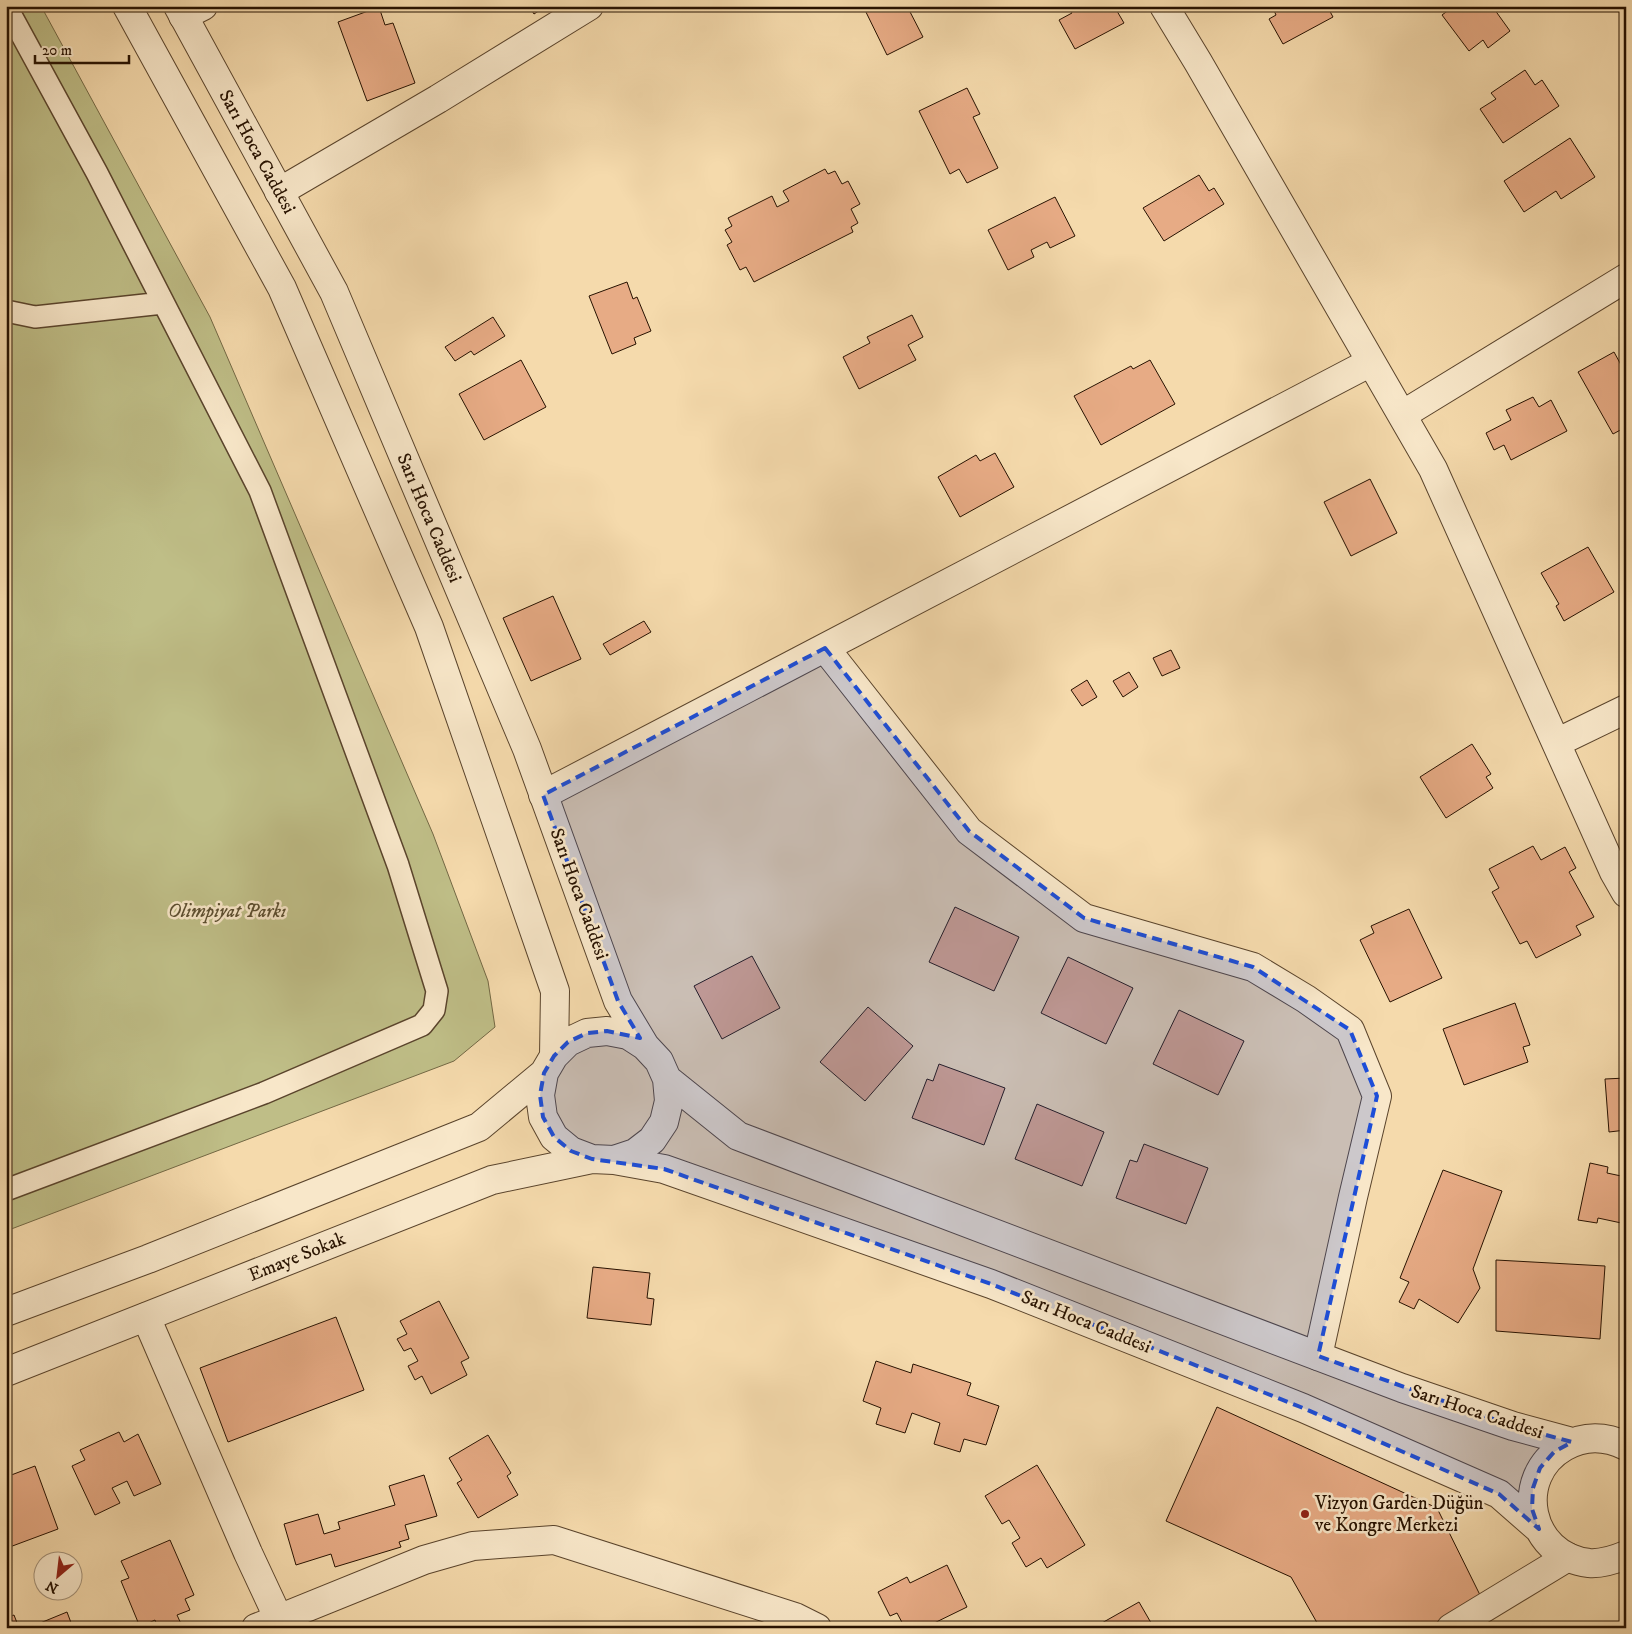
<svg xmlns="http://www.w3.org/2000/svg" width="1632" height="1634" viewBox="0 0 1632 1634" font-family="'IM FELL DW Pica',serif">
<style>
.green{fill:#bfbe87;stroke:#736844}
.building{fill:#e7ab85;stroke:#271201}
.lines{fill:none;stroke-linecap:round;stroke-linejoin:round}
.pedestrian-casing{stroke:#5a442c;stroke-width:24}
.minor-casing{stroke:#5a442c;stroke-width:30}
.tertiary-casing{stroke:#5a442c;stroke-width:30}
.pedestrian{stroke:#f8e7c9;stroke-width:21}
.minor{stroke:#f8e7c9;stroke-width:28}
.tertiary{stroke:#f8e7c9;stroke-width:28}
.marked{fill:#1d4ed8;fill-opacity:0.2;stroke:#1d4ed8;stroke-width:4;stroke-dasharray:10 6;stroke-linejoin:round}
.poi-dot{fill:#8f2418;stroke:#f8e7c9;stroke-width:2}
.labels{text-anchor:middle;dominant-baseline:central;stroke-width:5;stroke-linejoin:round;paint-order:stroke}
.street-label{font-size:19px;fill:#271201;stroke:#f8e7c9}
.park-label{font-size:19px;font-style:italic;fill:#5c4e30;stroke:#f8e7c9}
.poi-label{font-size:19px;fill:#271201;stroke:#f8e7c9;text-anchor:start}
</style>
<rect width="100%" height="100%" fill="#f5daac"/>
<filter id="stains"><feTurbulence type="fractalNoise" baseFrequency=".004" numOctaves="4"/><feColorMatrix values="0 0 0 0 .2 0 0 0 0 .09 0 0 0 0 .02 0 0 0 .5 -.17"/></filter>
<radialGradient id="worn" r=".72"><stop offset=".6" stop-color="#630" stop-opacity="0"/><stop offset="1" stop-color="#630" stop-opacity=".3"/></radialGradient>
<!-- green -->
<path class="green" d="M6,6H41L210,317L433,834L488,981L495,1027L454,1061L6,1231Z"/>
<!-- building -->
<path class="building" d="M529,6H546L534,14Z
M863,6H907L923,37L887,55Z
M1068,6H1114L1124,23L1075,49L1059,20L1072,13Z
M1272,6H1327L1333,17L1283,44L1269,19L1276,15Z
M1454,6H1462L1464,9L1467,6H1492L1510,31L1488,48L1483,40L1469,51L1442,15Z
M379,7L385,25L393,23L415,83L367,101L338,22Z
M1525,70L1535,85L1542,80L1559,106L1503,143L1480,109L1496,99L1491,93Z
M967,88L980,114L973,117L998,168L967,183L959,169L950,174L919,111Z
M1570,138L1595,177L1561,199L1556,191L1524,212L1504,181Z
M825,169L828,174L835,171L842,184L848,181L860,204L851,209L858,223L851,227L853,232L754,282L746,267L740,270L727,245L732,242L725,230L732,226L728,218L772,196L777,207L789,201L783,191Z
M1199,175L1209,191L1214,188L1224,204L1164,241L1143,208Z
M1055,197L1075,236L1050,248L1047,242L1031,250L1034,257L1008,270L988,230Z
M627,282L633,299L637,297L651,331L634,338L636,344L612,354L589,296Z
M912,315L923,337L908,345L916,360L859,389L843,357L870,343L867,337Z
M493,317L505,336L474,355L471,351L455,361L445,347Z
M1614,352L1626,374V427L1613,434L1578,372Z
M521,360L546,407L484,440L459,394Z
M1150,360L1175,404L1101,445L1074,396L1131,366L1133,369Z
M1533,397L1539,407L1551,400L1567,431L1511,460L1504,445L1494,450L1486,433L1511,420L1506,410Z
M995,453L1014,487L960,517L938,477L976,455L980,461Z
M1370,479L1397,533L1351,556L1324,502Z
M1588,547L1614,592L1564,621L1556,606L1559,604L1541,573Z
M553,596L581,659L531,681L503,618Z
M644,621L651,632L610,655L603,644Z
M1171,650L1180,668L1162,676L1153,658Z
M1129,672L1138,687L1123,697L1113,681Z
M1087,680L1097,697L1082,706L1071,690Z
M1472,744L1491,774L1486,777L1493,788L1446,818L1420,777Z
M1533,846L1541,860L1565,847L1576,868L1569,872L1594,917L1576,926L1581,935L1536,958L1527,941L1520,944L1492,892L1499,888L1489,869Z
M955,907L1019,937L994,991L929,962Z
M1409,909L1442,978L1390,1002L1360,940L1374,933L1371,926Z
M752,956L780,1008L722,1039L694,986Z
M1068,957L1133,988L1106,1044L1041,1013Z
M1515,1003L1530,1045L1523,1047L1528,1062L1464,1085L1443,1029Z
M868,1007L913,1046L865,1101L820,1062Z
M1179,1010L1244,1041L1218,1095L1153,1064Z
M939,1064L1005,1088L984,1145L912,1118L927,1079L933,1081Z
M1626,1078V1130L1609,1132L1605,1079Z
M1037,1104L1104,1132L1082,1186L1015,1159Z
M1144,1144L1208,1168L1186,1224L1116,1198L1130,1160L1137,1162Z
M1590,1163L1608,1167L1607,1173L1626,1177V1224L1598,1218L1597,1223L1578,1220Z
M1443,1170L1502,1191L1473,1269L1480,1288L1458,1323L1419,1299L1414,1309L1399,1302L1409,1282L1400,1278Z
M1496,1260L1605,1266L1600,1339L1496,1331Z
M593,1267L650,1273L647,1298L654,1299L651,1325L587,1318Z
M439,1301L469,1358L461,1362L467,1375L431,1394L422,1376L415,1380L408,1366L418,1361L411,1348L404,1351L397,1339L407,1334L400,1321Z
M336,1317L364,1390L228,1442L200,1368Z
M876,1361L911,1373L913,1364L971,1383L967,1395L999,1406L986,1445L964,1439L960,1452L934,1444L940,1423L912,1413L905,1433L876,1424L881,1408L863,1401Z
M1217,1407L1437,1508L1481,1597L1427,1628H1320L1291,1577L1166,1521Z
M119,1432L124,1442L138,1434L161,1484L134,1496L127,1481L112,1488L120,1503L95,1515L72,1466L85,1460L80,1450Z
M488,1435L511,1473L507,1476L518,1495L478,1518L457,1483L462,1480L449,1458Z
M1037,1465L1085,1545L1047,1568L1041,1558L1026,1567L1012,1543L1020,1538L1009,1520L1002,1524L985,1496Z
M35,1466L58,1529L7,1548L6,1477Z
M424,1475L437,1516L405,1525L409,1539L399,1542L401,1547L335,1567L331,1554L296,1565L284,1524L318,1514L324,1534L340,1529L338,1522L395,1505L389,1486Z
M170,1540L194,1595L185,1599L190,1610L177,1615L182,1626L177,1628H158L155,1620L140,1627L121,1581L129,1578L121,1561Z
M947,1565L967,1607L924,1628H905L897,1613L890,1616L878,1592L907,1577L910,1583Z
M1139,1602L1154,1628H1093Z
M67,1612L73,1628H28Z
M14,1615L19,1628H6V1618Z"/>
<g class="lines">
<defs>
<path id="pedestrian" d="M6,311L35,317L163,303
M6,1190L264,1093L422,1025L434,1010L437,991L398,865L260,491L97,173L6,6"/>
<path id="minor" d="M1164,6L1198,62L1433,469L1614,872L1626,893
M183,16L203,6
M279,192L438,99L589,6
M1402,415L1626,278
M825,648L969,831L1084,918L1253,967L1306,999L1350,1030L1377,1096L1353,1197L1318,1356
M1556,743L1626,709
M543,795L1371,362
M146,1317L248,1553L283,1628
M256,1628L424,1560L473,1546L554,1540L795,1617L817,1628
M1451,1628L1568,1557"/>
<path id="tertiary" d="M127,6L282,288L429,627L555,991L554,1056
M178,6L334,292L527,749L618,1001L645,1046L659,1061L667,1079L669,1101L664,1122L652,1140L635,1153L614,1160L592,1159L571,1151L554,1137L543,1117L540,1095L544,1073L554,1056L568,1042L587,1033L607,1031L628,1035L645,1046
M667,1079L738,1136L1402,1388L1513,1426L1572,1442
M614,1160L664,1169L991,1284L1303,1408L1499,1494L1539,1529
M6,1312L148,1259L479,1127L544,1073
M6,1372L492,1180L592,1159
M1626,1446C1606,1436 1584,1435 1564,1447C1512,1477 1528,1556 1589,1563C1602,1564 1614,1560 1626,1555"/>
</defs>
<!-- pedestrian casing -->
<use href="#pedestrian" class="pedestrian-casing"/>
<!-- minor casing -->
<use href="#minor" class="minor-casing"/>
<!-- tertiary casing -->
<use href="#tertiary" class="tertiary-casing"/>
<!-- pedestrian -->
<use href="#pedestrian" class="pedestrian"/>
<!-- minor -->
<use href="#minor" class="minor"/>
<!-- tertiary -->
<use href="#tertiary" class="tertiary"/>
</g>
<!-- marked area -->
<path class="marked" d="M825,648L969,831L1084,918L1253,967L1350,1030L1377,1096L1318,1356L1513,1426L1572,1442L1554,1452L1540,1468L1533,1488L1532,1509L1539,1529L1499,1494L1303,1408L991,1284L664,1169L592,1159L571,1151L554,1137L543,1117L540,1095L544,1073L554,1056L568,1042L587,1033L607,1031L640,1038L618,1001L543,795Z"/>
<!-- markers -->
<circle class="poi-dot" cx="1305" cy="1514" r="5"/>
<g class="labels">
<!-- street labels -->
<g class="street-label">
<text transform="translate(257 152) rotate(61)">Sarı Hoca Caddesi</text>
<text transform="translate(429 518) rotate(67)">Sarı Hoca Caddesi</text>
<text transform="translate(579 894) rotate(70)">Sarı Hoca Caddesi</text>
<text transform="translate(297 1257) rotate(-22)">Emaye Sokak</text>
<text transform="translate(1086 1322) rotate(22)">Sarı Hoca Caddesi</text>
<text transform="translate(1477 1412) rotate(18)">Sarı Hoca Caddesi</text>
</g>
<!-- park labels -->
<g class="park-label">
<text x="227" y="911">Olimpiyat Parkı</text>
</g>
<!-- poi labels -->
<g class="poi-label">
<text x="1315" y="1503">Vizyon Garden Düğün<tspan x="1315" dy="22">ve Kongre Merkezi</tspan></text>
</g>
</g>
<!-- margin -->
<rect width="1632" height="1634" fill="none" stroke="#f5daac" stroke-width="25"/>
<rect x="8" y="8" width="1617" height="1619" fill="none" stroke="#271201" stroke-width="2.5"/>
<rect x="12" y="12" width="1607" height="1609" fill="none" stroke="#271201"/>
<!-- north arrow -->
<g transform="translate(58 1576) rotate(208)"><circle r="24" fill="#f8e7c9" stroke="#a49279"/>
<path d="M0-4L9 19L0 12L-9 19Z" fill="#8f2418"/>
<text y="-8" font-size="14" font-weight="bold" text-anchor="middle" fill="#271201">N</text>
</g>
<!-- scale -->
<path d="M35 55v8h94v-8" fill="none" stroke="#271201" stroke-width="2.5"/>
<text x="42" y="55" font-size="15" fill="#271201" stroke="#f8e7c9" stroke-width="4" paint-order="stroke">20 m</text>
<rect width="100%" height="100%" filter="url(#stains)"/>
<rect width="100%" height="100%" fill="url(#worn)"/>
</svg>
